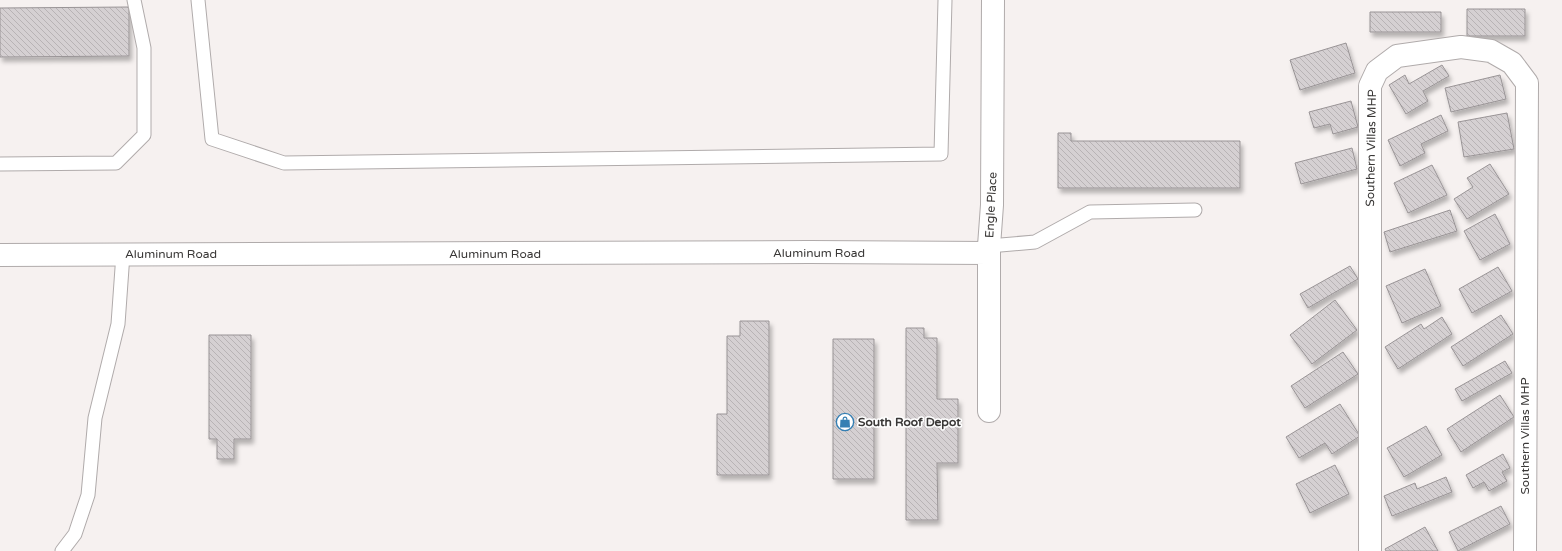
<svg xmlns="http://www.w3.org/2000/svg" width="1562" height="551" viewBox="0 0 1562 551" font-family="'Varela Round',sans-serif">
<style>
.building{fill:url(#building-back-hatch);stroke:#999496;filter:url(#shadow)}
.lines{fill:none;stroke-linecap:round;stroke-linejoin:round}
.service-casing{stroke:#b0abab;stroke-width:15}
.minor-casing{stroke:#b0abab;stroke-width:24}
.service{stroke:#fff;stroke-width:13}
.minor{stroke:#fff;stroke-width:22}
.labels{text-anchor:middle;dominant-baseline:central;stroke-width:3;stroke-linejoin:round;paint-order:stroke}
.street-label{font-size:12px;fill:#3a3837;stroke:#fff}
.poi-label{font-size:12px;font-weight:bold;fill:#3a3837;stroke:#fff;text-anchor:start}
</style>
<defs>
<pattern id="building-back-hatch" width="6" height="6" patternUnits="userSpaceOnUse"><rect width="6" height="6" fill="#d5d0d2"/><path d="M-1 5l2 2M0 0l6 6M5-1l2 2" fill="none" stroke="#b8b3b5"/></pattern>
<filter id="shadow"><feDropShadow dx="2.5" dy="4.5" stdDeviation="2" flood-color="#0004"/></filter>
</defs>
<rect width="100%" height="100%" fill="#f6f1f0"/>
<!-- building -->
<path class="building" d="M129,7V56L0,57V8Z
M1467,9H1525V36H1467Z
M1370,12H1441V32H1370Z
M1346,43L1355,73L1300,90L1290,60Z
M1442,65L1449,76L1423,91L1428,101L1406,114L1389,85L1405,75L1409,84Z
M1500,75L1506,99L1451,112L1445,88Z
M1351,101L1358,127L1333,134L1330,124L1314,128L1309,112Z
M1507,113L1514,149L1464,157L1458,122Z
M1441,115L1448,131L1421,144L1425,153L1400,166L1388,140Z
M1058,133H1071V141H1240V188H1058Z
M1352,148L1357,169L1301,184L1295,163Z
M1490,164L1509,194L1467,219L1454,199L1473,187L1467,178Z
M1432,165L1447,195L1408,213L1394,183Z
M1450,210L1457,231L1390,252L1384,232Z
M1495,214L1510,244L1480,260L1464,231Z
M1350,266L1358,279L1308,308L1300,294Z
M1498,267L1512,291L1472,313L1459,289Z
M1425,269L1441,306L1402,323L1386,286Z
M1335,300L1357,330L1312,364L1290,335Z
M1501,315L1513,334L1463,366L1451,347Z
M1442,317L1452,334L1398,369L1385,347L1421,324L1424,329Z
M740,321H769V475H717V414H727V336H740Z
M906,328H924V338H937V399H958V463H937L938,520H906Z
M209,335H251V439H234V459H217V439H209Z
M833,339H874V479H833Z
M1343,352L1358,374L1305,408L1291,386Z
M1505,361L1512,373L1462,401L1455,389Z
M1500,395L1514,417L1461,452L1447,429Z
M1340,404L1360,436L1332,454L1325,443L1299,458L1286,437Z
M1426,426L1442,455L1404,477L1387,448Z
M1503,454L1510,468L1502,472L1507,481L1489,491L1484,482L1473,488L1466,475Z
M1335,465L1349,494L1310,513L1296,484Z
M1446,477L1452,492L1392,516L1384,496L1415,483L1417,489Z
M1501,506L1510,524L1458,551L1449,532Z
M1425,527L1438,551H1386L1385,549Z"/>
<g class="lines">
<defs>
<path id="service" d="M198,0L212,139L284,163L941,154L945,0
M0,164L116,163L144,135V48L134,0
M989,246L1035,242L1090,212L1195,210
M62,551L75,534L88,495L95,418L118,324L123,254"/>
<path id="minor" d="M0,255L809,252L989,253
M989,411V246L992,205L993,0
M1370,551V86L1377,71L1397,56L1461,47L1491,51L1512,63L1527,83L1525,551"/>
</defs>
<!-- service casing -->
<use href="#service" class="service-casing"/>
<!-- minor casing -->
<use href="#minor" class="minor-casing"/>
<!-- service -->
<use href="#service" class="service"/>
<!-- minor -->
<use href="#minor" class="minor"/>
</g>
<!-- icons -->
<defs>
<symbol id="shop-ring" viewBox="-11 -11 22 22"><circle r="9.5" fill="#fff" stroke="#357fb3" stroke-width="1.5"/><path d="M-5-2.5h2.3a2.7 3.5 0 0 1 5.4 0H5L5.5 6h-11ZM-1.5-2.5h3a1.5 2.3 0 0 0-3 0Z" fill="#357fb3"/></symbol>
</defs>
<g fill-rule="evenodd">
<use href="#shop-ring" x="835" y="412" width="20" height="20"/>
</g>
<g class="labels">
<!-- street labels -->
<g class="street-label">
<text transform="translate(1371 148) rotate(-89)">Southern Villas MHP</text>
<text transform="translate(991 205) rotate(-87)">Engle Place</text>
<text x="819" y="253">Aluminum Road</text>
<text x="171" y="254">Aluminum Road</text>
<text x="495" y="254">Aluminum Road</text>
<text transform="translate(1525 436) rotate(-90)">Southern Villas MHP</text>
</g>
<!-- poi labels -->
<g class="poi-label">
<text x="858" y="422">South Roof Depot</text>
</g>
</g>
</svg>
